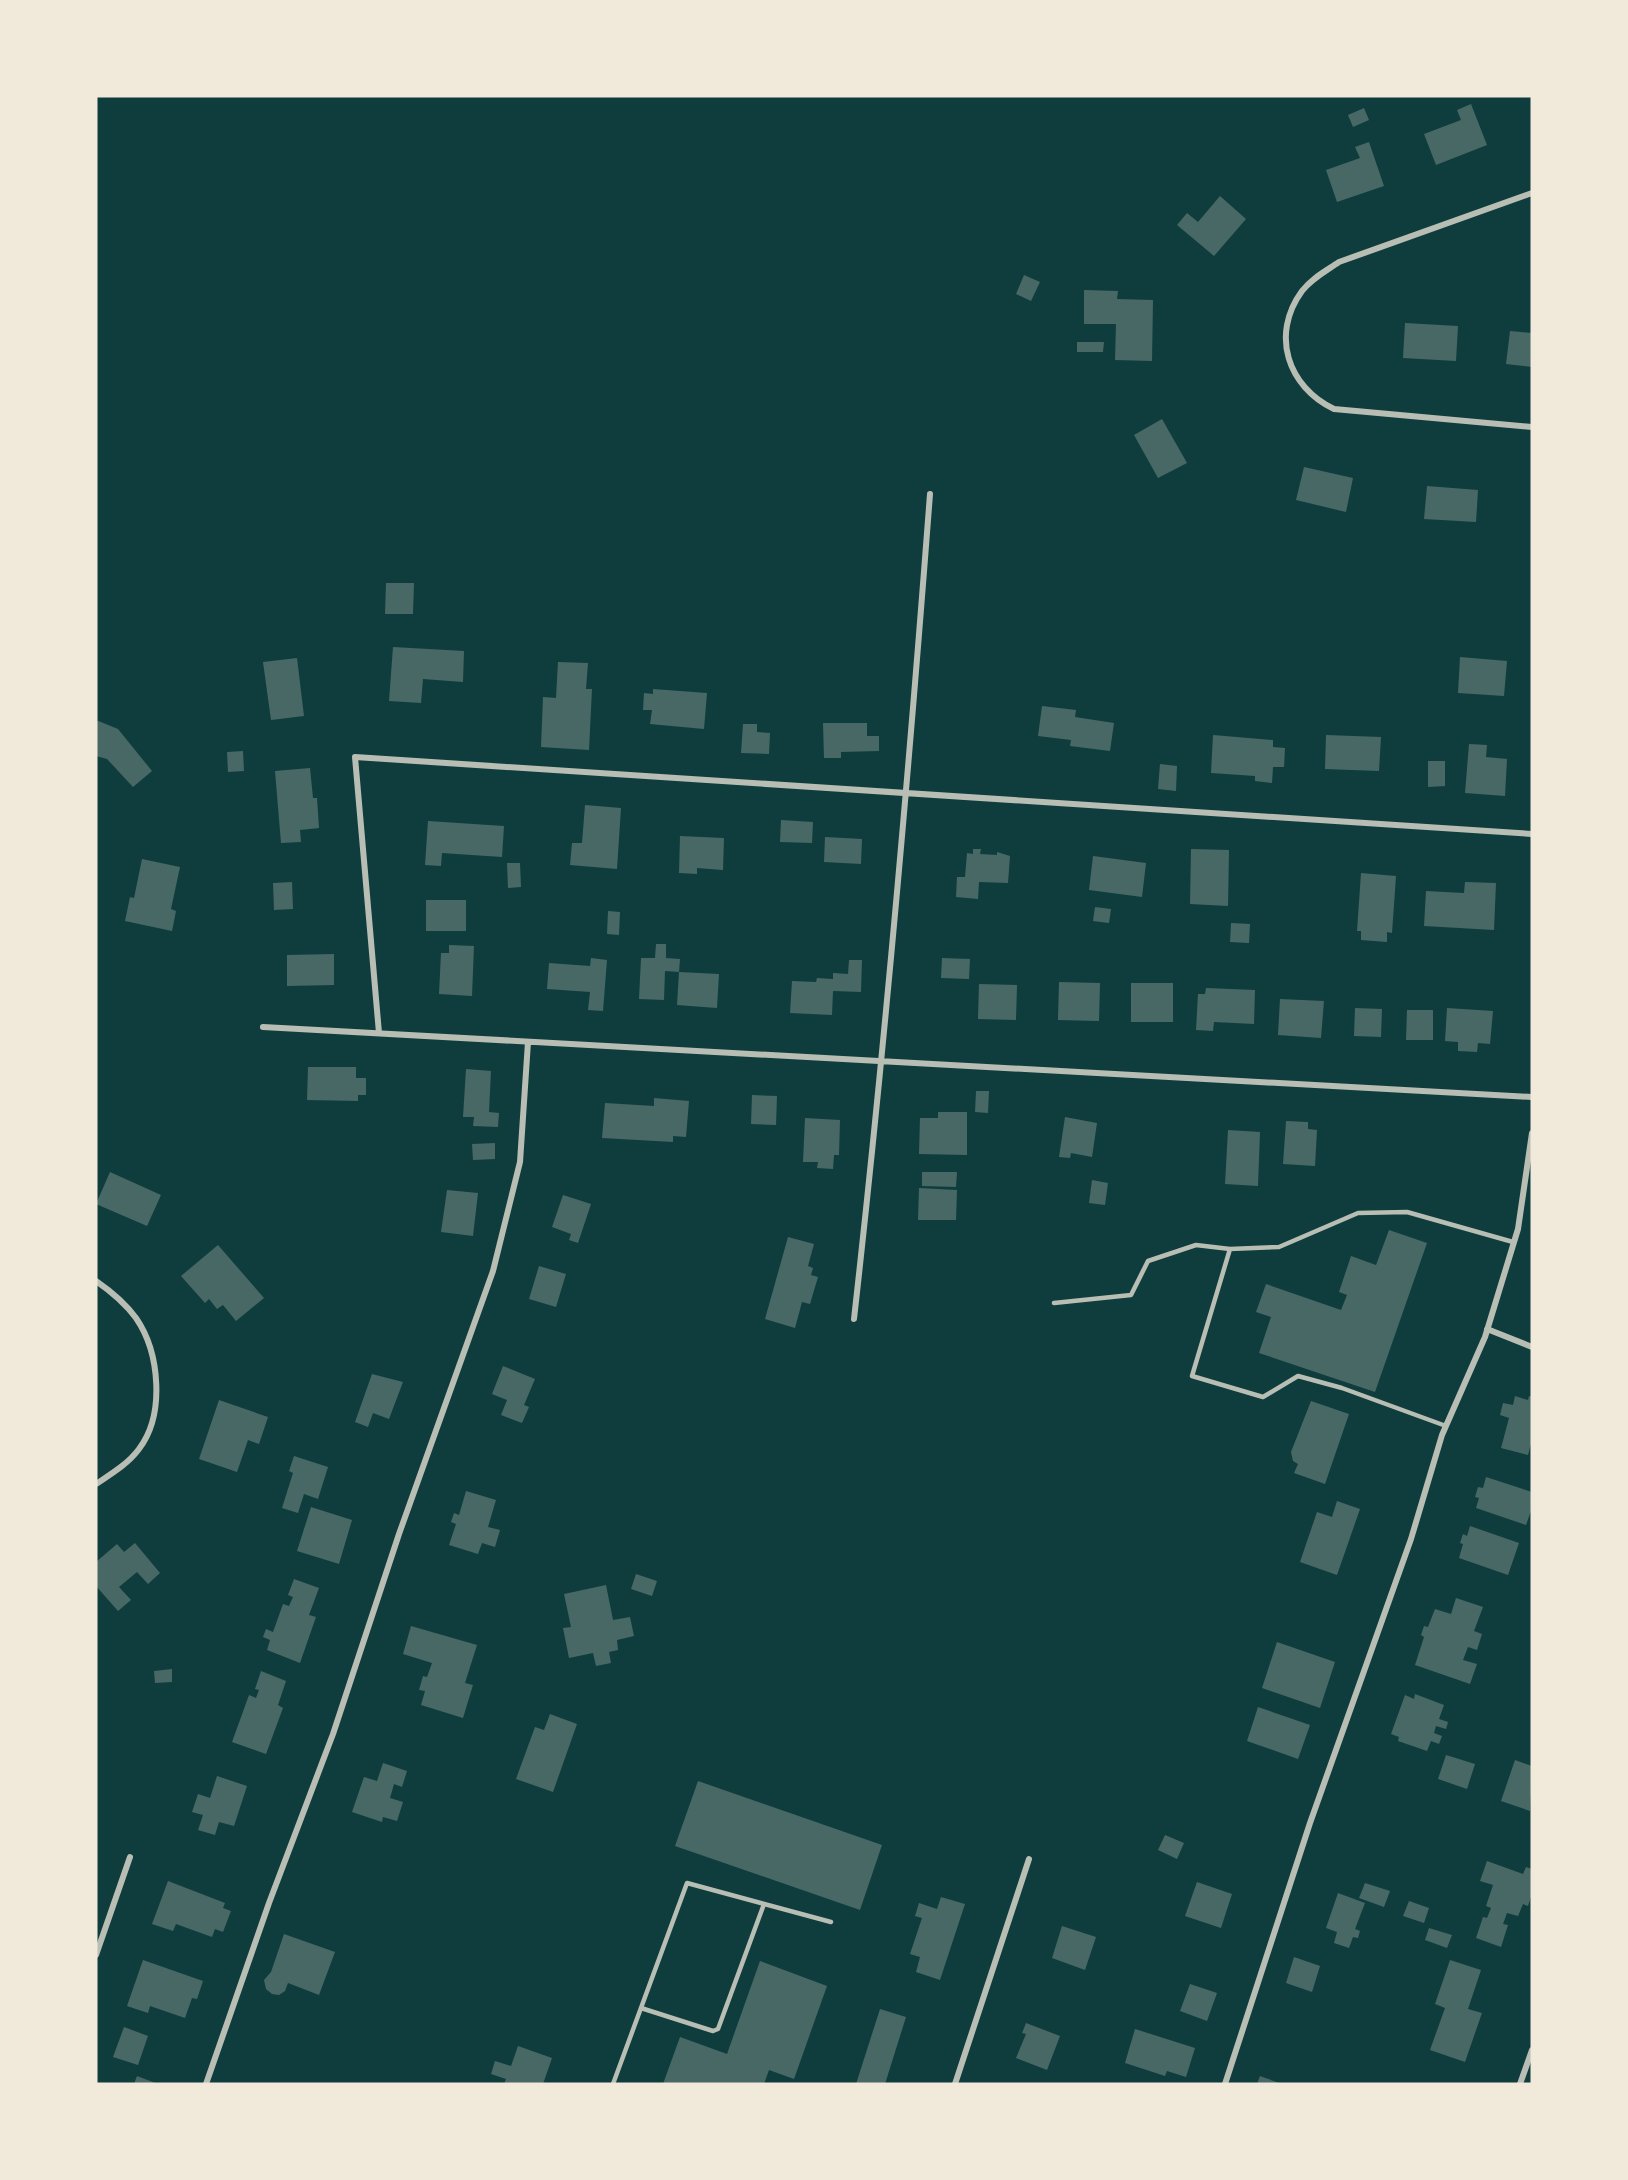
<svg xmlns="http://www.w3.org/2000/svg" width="1628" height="2180" viewBox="0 0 1628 2180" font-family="Karla,sans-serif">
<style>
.building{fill:#486865}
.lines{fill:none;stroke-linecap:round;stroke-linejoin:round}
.service{stroke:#b8beb3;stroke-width:4.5}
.minor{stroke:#b8beb3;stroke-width:6}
</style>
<rect width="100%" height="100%" fill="#0f3d3e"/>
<!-- building -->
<path class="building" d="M1471,104L1487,145L1436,165L1424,134L1461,120L1457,110Z
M1364,108L1369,120L1353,127L1348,115Z
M1369,142L1384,186L1337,202L1326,170L1360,158L1355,147Z
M1220,196L1246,219L1214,256L1177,225L1187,213L1198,222Z
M1024,275L1040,282L1031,301L1016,294Z
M1084,290L1118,291L1117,299L1153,300L1152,361L1115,360L1116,324H1084Z
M1405,323L1458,326L1456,361L1403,358Z
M1510,331L1532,333V367L1506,364Z
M1077,342H1104L1103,352H1077Z
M1162,419L1187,463L1158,478L1134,435Z
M1304,467L1353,478L1346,512L1296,500Z
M1427,486L1478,490L1476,522L1424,519Z
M386,583H414L413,614H385Z
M393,647L464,651L463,682L423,679L421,703L389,701Z
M1460,657L1507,661L1504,696L1458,693Z
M297,658L304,716L271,720L263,662Z
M558,662L588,663L586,689H592L589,750L541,747L543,697L556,698Z
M653,689L707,693L704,729L650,724L652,710H643L644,693L653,694Z
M1042,706L1076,710L1075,717L1114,723L1110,751L1070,746L1071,740L1038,736Z
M96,720L118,729L152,771L133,787L107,759L96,756Z
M823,723H867V736H879V751L841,752V758H824Z
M743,724H757V732L770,733L769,754L741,753Z
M1213,735L1273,740V747L1285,748L1284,767H1273L1272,783L1255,781V776L1211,773Z
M1326,735L1381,737L1379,771L1325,769Z
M1469,744L1487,745L1486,757L1507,759L1505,796L1465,793Z
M243,751L244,771L228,772L227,752Z
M1428,761H1445V786L1428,787Z
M1160,764L1177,766L1176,791L1158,789Z
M310,768L313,798H317L319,828L300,830L301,842L281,843L275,771Z
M585,805L621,808L617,869L570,865L572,843H582Z
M781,820L813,822L812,843L780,842Z
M428,821L504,826L502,857L442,853L441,866L425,865Z
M680,836L724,838L723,870L697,868V874L679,873Z
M825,837L862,839L861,864L824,862Z
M973,849H981L980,854L997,855V852L1010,856L1008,883L979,882L978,899L956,897L957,877H965L967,853L973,854Z
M1191,849L1229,850L1228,906L1190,904Z
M1093,856L1146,863L1142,897L1089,890Z
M142,859L180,867L171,909L176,911L172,931L125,921L130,897L134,898Z
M507,863H520L521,887L508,888Z
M1361,873L1396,876L1392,933L1387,932V942L1361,940V931H1357Z
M292,882L293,909L274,910L273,883Z
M1465,882L1496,883L1494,930L1424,926L1426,891L1464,893Z
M426,900H466V931H426Z
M1095,907L1111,909L1109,923L1093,921Z
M608,911L620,912L619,935L607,934Z
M1231,923L1250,924L1249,943L1230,942Z
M656,944H666V958L680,959L679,972L665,971L664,1000L639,999L641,958H655Z
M449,945L474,946L472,996L439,994L441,953H449Z
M334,954V985L287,986V955Z
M591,958L607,960L603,1011L588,1010L590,992L547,989L549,963L590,966Z
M942,958L970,959L969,979L941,978Z
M849,960H862L861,992L833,991L832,1015L790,1013L792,981L816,982L817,978L833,979V973L848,974Z
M679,972L719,974L717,1008L677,1005Z
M1059,982L1100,983L1099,1021L1058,1020Z
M1131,983H1173V1022H1131Z
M979,984L1017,985L1016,1020L978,1019Z
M1206,988L1255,990L1254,1024L1214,1022L1213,1031L1196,1030L1198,994H1205Z
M1280,999L1324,1001L1321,1038L1278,1035Z
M1355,1008L1382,1009L1381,1037L1354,1036Z
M1447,1008L1493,1011L1490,1044L1478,1043L1477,1052L1458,1051V1042L1445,1041Z
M1407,1010H1433V1040H1406Z
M308,1067H356V1078H366V1095H358V1101L307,1100Z
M466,1069L491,1071L489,1112L499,1113L498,1127L473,1126L474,1117H463Z
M976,1091H989L988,1113L975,1112Z
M752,1095L777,1096L776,1125L751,1124Z
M654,1098L689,1101L686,1137L673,1136V1142L602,1138L605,1103L654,1106Z
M938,1112H967V1155L919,1154L920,1118H938Z
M1065,1117L1097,1123L1092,1157L1071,1153L1070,1158L1059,1157Z
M805,1118L840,1120L839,1155H834L833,1169L817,1168L818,1162H803Z
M1286,1121L1308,1122V1129L1317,1130L1315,1166L1283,1164Z
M1228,1130L1260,1132L1258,1186L1225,1184Z
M495,1143V1159L473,1160L472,1144Z
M110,1172L161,1195L147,1226L96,1204Z
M922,1172H957L956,1187L922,1186Z
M1092,1180L1108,1183L1105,1205L1089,1203Z
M919,1188L957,1190L956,1220H918Z
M447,1190L478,1193L473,1236L441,1232Z
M563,1195L591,1204L578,1243L569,1240L571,1234L552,1227Z
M1389,1230L1427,1243L1375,1392L1259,1353L1271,1317L1256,1312L1266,1284L1341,1310L1347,1295L1339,1292L1351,1256L1376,1265Z
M788,1237L814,1244L808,1266L813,1268L811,1275L818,1277L810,1304L802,1302L795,1328L765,1319Z
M218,1245L264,1298L236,1321L223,1305L217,1309L209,1299L205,1303L181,1276Z
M539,1266L566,1274L556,1307L529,1299Z
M503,1366L535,1379L524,1405L529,1407L522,1423L501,1415L507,1400L492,1394Z
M372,1374L403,1382L389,1419L373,1413L368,1427L355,1422Z
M1515,1396L1528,1400L1529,1396L1532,1397V1440L1528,1455L1501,1448L1509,1418L1500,1415L1503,1403L1513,1405Z
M219,1400L268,1417L259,1444L248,1440L237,1472L199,1459Z
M1311,1401L1349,1414L1325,1484L1294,1473L1298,1464L1293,1461L1291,1452Z
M294,1456L328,1467L318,1499L304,1494L298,1513L282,1508L293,1473L289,1471Z
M1486,1477L1532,1492V1508L1526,1525L1476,1508L1479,1498L1475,1497L1478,1487L1483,1488Z
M466,1491L496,1500L488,1527L500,1530L495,1547L482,1543L478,1554L449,1545L456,1524L451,1522L454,1513L459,1515Z
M1337,1501L1360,1509L1337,1575L1300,1562L1317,1512L1332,1517Z
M311,1507L352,1520L339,1564L297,1551Z
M1470,1526L1519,1543L1508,1575L1459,1558L1463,1544L1460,1543L1463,1534L1467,1536Z
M135,1543L160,1573L148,1584L137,1572L119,1587L131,1600L118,1611L96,1586V1562L117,1544L124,1552Z
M636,1574L657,1581L652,1596L631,1589Z
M294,1579L319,1588L309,1615L316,1617L300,1663L267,1650L270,1640L263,1637L266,1629L273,1632L283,1604L289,1606L293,1597L288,1595Z
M606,1585L613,1620L630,1617L634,1636L617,1640L618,1650L609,1652L611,1663L596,1666L593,1653L569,1658L563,1628L571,1627L564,1594Z
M1456,1598L1483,1607L1474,1631L1482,1634L1477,1650L1468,1647L1463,1660L1477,1664L1470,1684L1415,1665L1424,1637L1421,1635L1424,1626L1428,1627L1435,1609L1451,1614Z
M411,1626L477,1645L465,1683L473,1685L463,1718L421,1705L425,1691L419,1690L423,1676L427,1677L432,1663L403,1654Z
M1277,1642L1335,1662L1320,1708L1262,1688Z
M172,1669V1682L155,1683L154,1671Z
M261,1671L286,1681L278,1705L283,1708L266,1754L232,1742L249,1695L256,1698L259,1690L255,1689Z
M1415,1694L1444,1705L1439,1719L1448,1722L1446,1729L1436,1726L1434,1733L1442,1736L1439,1744L1431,1741L1427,1751L1398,1741L1399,1737L1391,1734L1405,1695L1414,1699Z
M1258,1707L1310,1725L1298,1759L1247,1741Z
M550,1714L577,1724L553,1792L516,1779L535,1727L544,1730Z
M1446,1755L1475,1764L1467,1789L1438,1779Z
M1515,1760L1532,1766L1530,1811L1501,1801Z
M383,1763L407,1771L402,1787L394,1784L390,1798L403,1802L397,1821L383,1817L382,1822L352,1812L364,1777L377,1781Z
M217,1776L247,1786L234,1826L219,1822L215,1835L198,1830L203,1815L192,1812L198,1794L210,1798Z
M698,1781L882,1845L860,1910L675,1846Z
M1165,1835L1184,1843L1177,1859L1158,1850Z
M1487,1861L1523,1874L1526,1867L1532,1869V1894L1528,1906L1523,1904L1518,1916L1507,1913L1503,1924L1508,1925L1501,1947L1476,1938L1483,1917L1487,1918L1491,1908L1486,1906L1493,1885L1480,1881Z
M168,1881L225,1903L223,1908L231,1911L223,1932L215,1929L212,1937L176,1924L173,1931L152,1924Z
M1197,1882L1232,1894L1221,1928L1185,1916Z
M1365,1883L1390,1891L1384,1907L1359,1898Z
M1338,1893L1365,1903L1355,1929L1360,1931L1358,1938L1353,1937L1349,1948L1334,1943L1337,1932L1326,1928Z
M941,1897L965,1904L940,1980L916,1972L920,1957L910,1954L922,1918L915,1916L919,1903L937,1909Z
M1409,1901L1429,1908L1424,1923L1403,1916Z
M1062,1926L1096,1937L1085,1970L1052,1958Z
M1429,1928L1452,1935L1447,1948L1425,1940Z
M284,1934L335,1952L319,1995L288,1983L285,1991L279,1995L272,1994L266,1989L264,1980L271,1972Z
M1294,1957L1320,1966L1312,1992L1286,1983Z
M143,1960L203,1981L197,1999L192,1998L185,2018L150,2006L148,2013L127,2006Z
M1450,1960L1481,1970L1468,2009L1482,2013L1465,2062L1430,2050L1445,2008L1435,2004Z
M760,1961L827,1986L794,2079L769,2070L764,2084H663L680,2037L727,2054Z
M1190,1984L1217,1993L1207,2021L1180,2011Z
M880,2009L906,2017L885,2084H856Z
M1026,2023L1060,2036L1047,2070L1016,2058L1026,2034L1022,2033Z
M124,2027L148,2036L138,2065L113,2057Z
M1135,2029L1195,2048L1186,2077L1167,2071L1165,2076L1125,2063Z
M518,2046L552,2058L543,2084H504L506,2079L491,2074L495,2061L511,2066Z
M137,2076L158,2084H134Z
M1260,2076L1282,2084H1257Z"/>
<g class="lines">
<!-- service -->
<path class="service" d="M1230,1249L1192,1376L1263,1397L1298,1376L1342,1388L1446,1426
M1054,1303L1131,1295L1148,1261L1196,1245L1230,1249L1279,1247L1358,1213L1407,1212L1513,1242
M641,2008L713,2031L718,2029L764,1904
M613,2084L687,1883L831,1922"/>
<!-- minor -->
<path class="minor" d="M1532,193L1339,262C1326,271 1312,278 1302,291C1270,335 1288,387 1334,409L1532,427
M263,1027L1532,1097
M379,1033L355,757L1532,834
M96,1281C112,1292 125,1303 136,1318C160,1353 165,1415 139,1449C128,1464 111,1474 96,1484
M854,1319C885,1044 909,770 930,494
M1487,1329L1532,1347
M96,1955L130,1857
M206,2084L269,1903L333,1734L399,1534L493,1271L520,1162L528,1042
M955,2084L1029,1859
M1225,2084L1310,1823L1411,1539L1442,1435L1485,1337L1518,1229L1532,1133
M1520,2084L1532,2050"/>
</g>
<!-- border -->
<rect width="1628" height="2180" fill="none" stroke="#f1e9da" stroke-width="195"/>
</svg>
